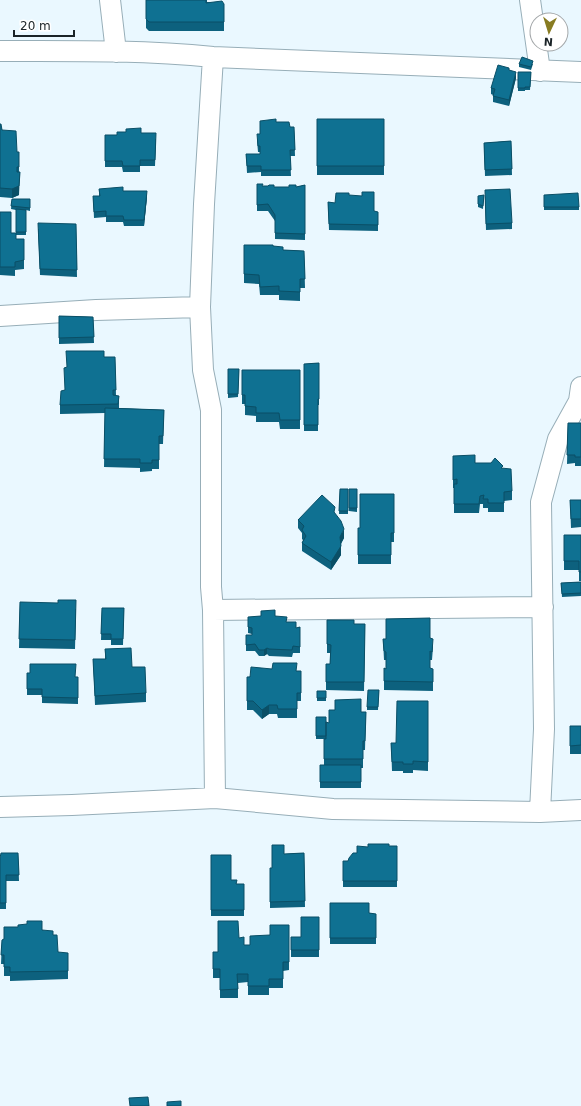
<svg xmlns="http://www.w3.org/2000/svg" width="581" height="1106" viewBox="0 0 581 1106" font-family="'DejaVu Sans',sans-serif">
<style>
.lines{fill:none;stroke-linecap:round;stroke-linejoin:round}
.street-casing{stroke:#97aeb8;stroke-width:22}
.street{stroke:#fff;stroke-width:20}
.wall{fill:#0d617e}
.shaded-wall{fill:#0a4f66}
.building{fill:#0f7192;stroke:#0a4f66}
</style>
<rect width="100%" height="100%" fill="#eaf8ff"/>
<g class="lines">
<defs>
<path id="street" d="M110,0L116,52
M530,0L540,71
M0,51C71,51 142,50 213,57L581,72
M213,57L204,204L200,307L203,370L211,410V587L213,610L215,798
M0,316L96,310L200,307
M213,610L543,607
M0,807L72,805L215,798L333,809L540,812L581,810
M540,812L544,729L541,502L558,439L579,401L581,387"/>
</defs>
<!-- street casing -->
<use href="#street" class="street-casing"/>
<!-- street -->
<use href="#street" class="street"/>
</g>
<!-- wall -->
<path class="wall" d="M146,0H207V2L224,4V31H149L146,28Z
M519,64H533L531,70L519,67Z
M509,70L516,78L509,106L493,102V95L491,94V88Z
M518,72H531L530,90H525V91H518Z
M317,119H384V175H317Z
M276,122L290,127H294L295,156H290L291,176H261V172L247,173L246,154H260V152H258L257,140L260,134Z
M0,124L2,130L17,152L19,161V195L12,198L0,197Z
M141,133L156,139L155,166H140V172H123L122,167H105V135H117Z
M511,141L512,175L485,176L484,143Z
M257,184L262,186L274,187H296L305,185V240L275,239V221L268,211H257Z
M99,189L123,191L147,197L144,226H124L123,222H106V217L94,218L93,196H99Z
M349,195L374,211L378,225V231L329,230L328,202L335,203Z
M484,195L483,209L478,207V196Z
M544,195L579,207V210H544Z
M485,196L512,223V229L486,230Z
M12,199H30V211L26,210V235H16V239H24V269L15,270V276L0,275V212L11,233H16V210L11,209Z
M76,224L77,277L40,275L38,229Z
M244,245L273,246L283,250L304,251L305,288H300V301L279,300V295H260L259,284L244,283Z
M59,316L93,317L94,343L59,344Z
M104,357H115L116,396H119V408L164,410L163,444H159V469H152V471L140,472V468L104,467L105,413L60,414V405L65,390Z
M319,363V405H318V431H304V364Z
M228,369H239L238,397L228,398Z
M242,370H300V429H280L279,422H256V416L245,415V404H242Z
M568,423H581V466H575V463L567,464Z
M453,456L475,463L503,469L512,491V500L504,501V512H488V508H483V504H480L479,513H454V488H453Z
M340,489H348V514H339Z
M349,489H357V512L349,511Z
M394,494V542H391V564H358V528H360Z
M570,500H581V527L571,528Z
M335,514L344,538L341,544V555L331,570L302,551V543L303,540L302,539V533L298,528V520Z
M564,535H581V581H579V570H564Z
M581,582V596L562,597L561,583Z
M20,602L76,609L75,649L19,648Z
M102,608H124L123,645H111V640H101Z
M275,616L296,628L300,627V653H293L292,657L269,656L267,654L264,656H259L255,651H246V635H252V634L248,633V617Z
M327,620L354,624H365L364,691L326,690V664H330V653H327Z
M430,638L433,647L432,660H430V668L433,682V691L384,690V668L386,669V660H384L383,639Z
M105,649L132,667L146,693V702L95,705L93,659H105Z
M297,671L301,693V701H297V718H278L277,714H269L262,719L253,710H247V677Z
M27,673L78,677V704L42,703V695H27Z
M379,690L378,710H367V707Z
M317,691H326V701H317Z
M428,701V771L413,770V773H403V771H392L391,743H396Z
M361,712H366L365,750H363V768H361V788H320V765H324V739H316V717L326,723H329Z
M570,726H581V754H570Z
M389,846H397V887H343V861H348L357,853L368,847Z
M18,853L19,881H6V909H0V858Z
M304,853L305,907L270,908V868H272L284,854Z
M211,855L231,880L237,884H244V916H211Z
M330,903L369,913L376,914V944H330Z
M319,917V957H291V937H301Z
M289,925V970L283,971V988H269V995H248V982L238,983V998H220V978H213V952H218L239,938L244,945H250L270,935Z
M42,930L53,935L58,952L68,962V979L10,981V976H4V964H1L2,940Z"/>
<!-- shaded-wall -->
<path class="shaded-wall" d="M516,72V78L509,106V100Z
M20,172L19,195L12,198V189Z
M147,191V197L144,226V220Z
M344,529V538L340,545V537Z
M341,546V555L331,570V562Z
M267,648V654L264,656V650Z
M269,705V714L262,719V710Z"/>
<!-- building -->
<path class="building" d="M146,0H206V3L222,1L224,4V22H149L146,19Z
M522,57L533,61L531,67L519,64Z
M498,65L509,68V70L516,72L509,100L493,96L495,89L491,88Z
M518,72H531L530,87H525V88H518Z
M276,119V122H289L290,127H294L295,150H290L291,170H261V166H247L246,154H260V146H258L257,134H260V121Z
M317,119H384V166H317Z
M0,124H1L2,130L16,131L17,152H19V167H17V172H20L19,186L12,189L0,188Z
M141,128V133H156L155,160H140V166H123L122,161H105V135H117V132H126V129Z
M511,141L512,169L485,170L484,143Z
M257,184H263L262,186H268L269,185H274V187H289V185H296V187L305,185V234L275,233V215L268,204L257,205Z
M123,187V191H147L144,220H124L123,216H106V211L94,212L93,196H100L99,189Z
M510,189L512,223L486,224L485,190Z
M362,192H374V211L378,212V225L329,224L328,202L335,203L336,193H349V195L362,196Z
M578,193L579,207H544V195Z
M484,195L483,206L478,204V196Z
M12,199H30V208L11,206Z
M16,209L26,210V232H16Z
M0,212H11V233H16V239H24V260L15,262V267H0Z
M38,223L76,224L77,270L40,269Z
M244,245H273V246L283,247V250L304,251L305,279H300V292L279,291V286L260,287L259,275L244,274Z
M59,316L93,317L94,337L59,338Z
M66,351H104V357H115L116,390H113V395L119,396L118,404L60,405L61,391L65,390L64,368L67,367Z
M319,363V399H318V425H304V364Z
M228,369H239L238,394H228Z
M242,370H300V420H280L279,413H256V407L245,406V395H242Z
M105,408L164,410L163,436H159V460H152V463H140V459H104Z
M568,423H581V457H575V455H567Z
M475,455V463H491L495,458L503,466L501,468L511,469L512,491L504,492V503H488V499H483L484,495L480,496L479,504H454V484H457V479L453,480V456Z
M340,489H348V511H339Z
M349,489H357V508H349Z
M360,494H394V533H391V555H358V528H360Z
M322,495L335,507L334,512L341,521L344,529L340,537L341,546L331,562L302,543L306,536L302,530L304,526L298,520Z
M570,500H581V519H571Z
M564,535H581V572H579V561H564Z
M581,582V593L562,594L561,583Z
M58,600H76L75,640L19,639L20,602L58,603Z
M102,608H124L123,639H111V634H101Z
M275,610V616L287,617L286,622H296V628L300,627V647L293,646L292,650L269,649L267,648L264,650H259L255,644L246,645V635H252V628L248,627V617L261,616V611Z
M430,618V638L433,639L432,652L430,651V668L433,669V682L384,681V668L386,669V652L384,651L383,639H386V619Z
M327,620H354V624H365L364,682H326V664H330L331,645L327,644Z
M131,648L132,667H145L146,693L95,696L93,659H106L105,649Z
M273,663H297L296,671H301V693H297V709H278L277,705H269L262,710L253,701H247V677H250L251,667L272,669Z
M30,664H76L75,677H78V698L42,697V689H27V673H30Z
M368,690H379L378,707H367Z
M317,691H326V698H317Z
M361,699V712H366L365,741H363V759H324V739H326V722L329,723V710H335V700Z
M397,701H428V762L413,761V764H403V762H392L391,743H396Z
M316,717H326V736H316Z
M570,726H581V745L570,746Z
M320,765H361V782H320Z
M368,844H389V846H397V881H343V861H348L349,858L353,853H357V846L368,847Z
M272,845H284V854L304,853L305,901L270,902V868H272Z
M1,853H18L19,875H6V903H0V858Z
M211,855H231V880H237L236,884H244V910H211Z
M330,903H369V913L376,914V938H330Z
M301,917H319V950H291V937H301Z
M27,921H42V930L53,931V935H57L58,952L68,953V971L10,972V967H4V955H1L2,940L4,939V927H18V925L27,924Z
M218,921H238L239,938L244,937V945H250V936L270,935V925H289V962H283V979H269V986H248V974H237L238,989L220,990V969H213V952H218Z
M148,1097L149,1106H130L129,1098Z
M181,1101V1106H167V1102Z"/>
<!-- north arrow -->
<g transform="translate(549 32) rotate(184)"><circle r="19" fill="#ffffff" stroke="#a3a7a9"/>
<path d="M0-3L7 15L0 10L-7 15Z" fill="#887c22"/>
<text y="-6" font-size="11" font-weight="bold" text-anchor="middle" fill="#1a2327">N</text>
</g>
<!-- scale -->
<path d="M14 30v6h60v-6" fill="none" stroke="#1a2327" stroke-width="2"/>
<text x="20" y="30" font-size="12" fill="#1a2327" stroke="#ffffff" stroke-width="3" paint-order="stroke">20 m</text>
</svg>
